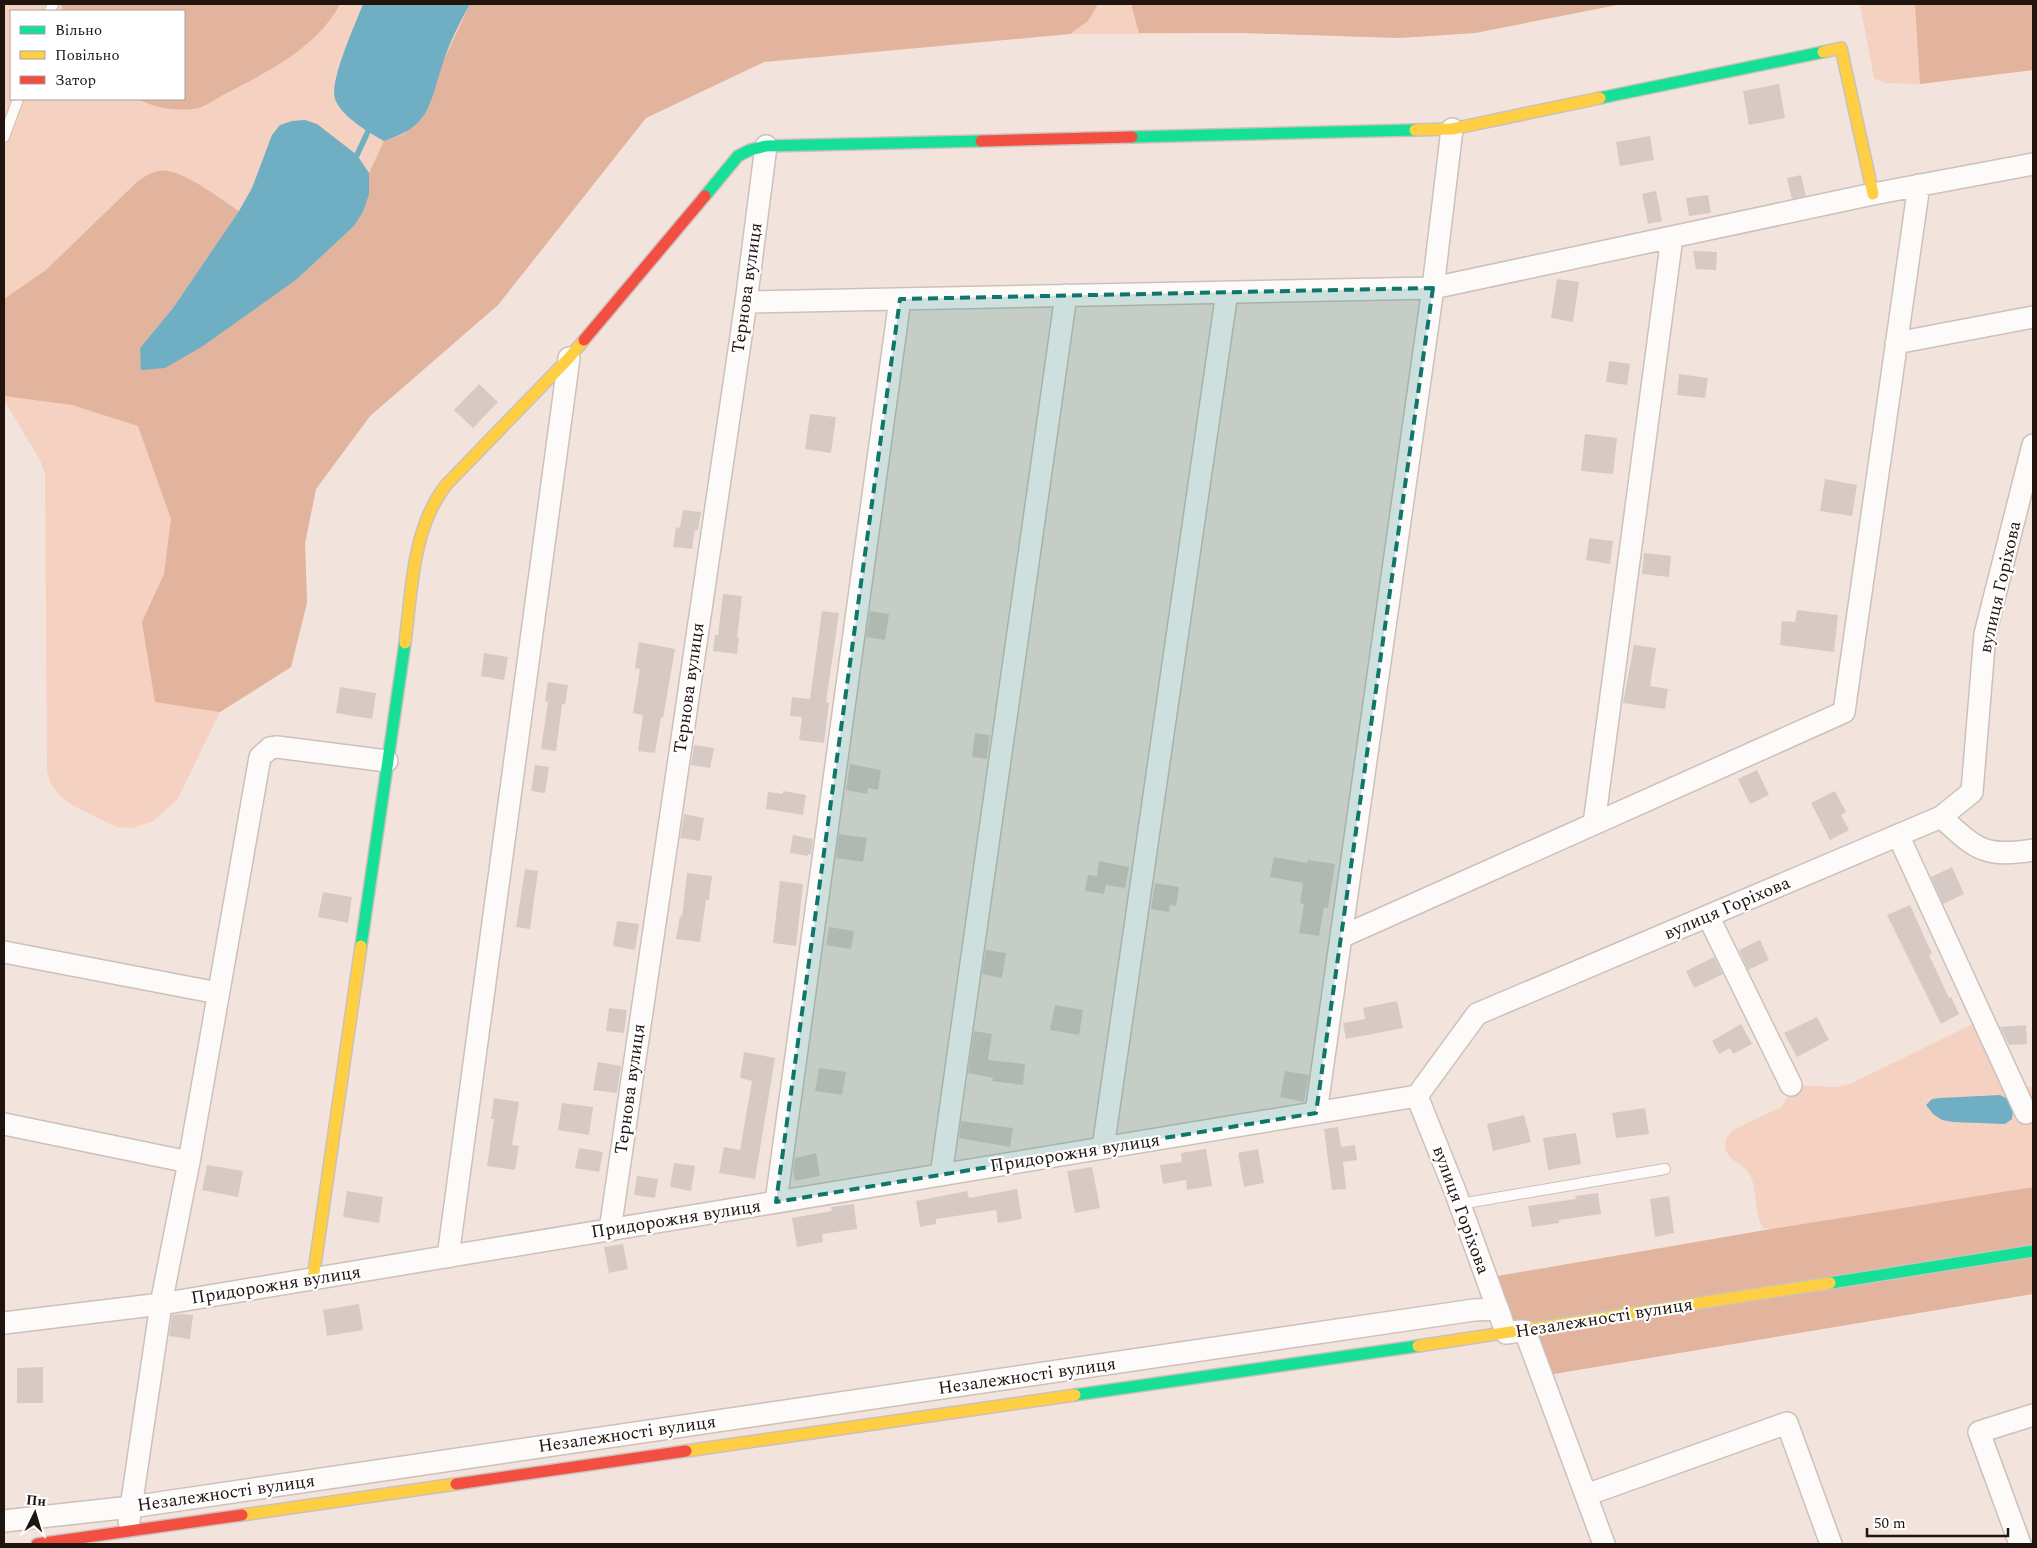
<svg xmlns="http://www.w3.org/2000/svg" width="2037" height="1548" viewBox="0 0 2037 1548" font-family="Spectral,serif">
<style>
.green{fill:#f4d1c0;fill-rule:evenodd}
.forest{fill:#e2b49d}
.water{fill:#70aec4}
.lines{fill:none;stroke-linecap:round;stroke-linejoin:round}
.stream{stroke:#70aec4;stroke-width:5.5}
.building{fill:#d7cac4}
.lane-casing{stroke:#cdc0ba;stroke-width:12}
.street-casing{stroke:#cdc0ba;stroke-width:24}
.fast-casing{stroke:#cdc0ba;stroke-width:14}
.slow-casing{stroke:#cdc0ba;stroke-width:14}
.jam-casing{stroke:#cdc0ba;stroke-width:14}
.lane{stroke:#fdfbfa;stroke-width:10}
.street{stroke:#fdfbfa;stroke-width:21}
.fast{stroke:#16e098;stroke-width:11}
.slow{stroke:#ffcf43;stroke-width:11}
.jam{stroke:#f24e42;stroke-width:11}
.marked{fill:#0f766e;fill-opacity:0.2;stroke:#0f766e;stroke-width:4;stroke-dasharray:10 6;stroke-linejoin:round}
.labels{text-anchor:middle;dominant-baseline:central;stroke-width:4.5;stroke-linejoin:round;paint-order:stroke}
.street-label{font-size:18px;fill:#1f140e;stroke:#fff}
</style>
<rect width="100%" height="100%" fill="#f2e4dc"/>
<!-- green -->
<path class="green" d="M4,4H1622L1475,33L1399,38L1244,33L1070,34L764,62L646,118L498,305L370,416L316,489L305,543L307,603L291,667L220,712L177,800L153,821L133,828L116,827L72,805L60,796L51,784L47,772L45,474L40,460L4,400ZM11,11H184V99H11Z
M1860,4H2033V70L1920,84L1884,83L1874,78Z
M1983,1019L2013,1087H2033V1187L1771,1229L1763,1228C1753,1209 1758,1191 1750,1175C1745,1164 1729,1162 1726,1150C1724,1141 1727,1136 1733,1130L1781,1107L1786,1100L1791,1085L1835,1087L1850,1084Z"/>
<!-- forest -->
<path class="forest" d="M61,4H340C317,48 267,72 225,94C215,99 204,108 194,109C174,111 155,108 138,99H184V11H63Z
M470,4H1098L1088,21L1070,34L764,62L646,118L498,305L370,416L316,489L305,543L307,603L291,667L220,712L155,702L142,622L164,574L171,519L138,426L72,405L4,396V299L46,270L138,181C148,175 156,169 167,171C187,173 222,200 239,211L173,308L140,348L297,279L354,226L363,212L369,195V173L384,141L404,134L430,105L443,62Z
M1131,4H1622L1475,33L1399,38L1244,33H1139Z
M1915,4H2033V70L1920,84Z
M2033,1187V1294L1542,1376L1525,1331L1506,1333L1486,1278L1771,1229Z"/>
<!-- water -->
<path class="water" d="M363,4H470C460,22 449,43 443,63C429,105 431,126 384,141C368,132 341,116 335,99C329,81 356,23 363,4Z
M305,120L317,124L357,155L369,173V195L363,212L354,226L297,279L203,346L165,368L141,370L140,348L173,308L239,211L252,188L272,135L280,125L292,121Z
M2000,1095L2008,1099L2013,1110L2012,1119L2005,1124L1953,1122L1942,1120L1933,1114L1926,1105L1932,1099L1940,1098Z"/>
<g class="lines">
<!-- stream -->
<path class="stream" d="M351,161L357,155L371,125"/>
</g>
<!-- building -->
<path class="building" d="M1779,84L1785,118L1749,125L1743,91Z
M1650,136L1654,160L1620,166L1616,142Z
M1801,175L1806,196L1792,199L1787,178Z
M1656,191L1662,221L1648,224L1642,194Z
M1708,195L1711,213L1689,216L1686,198Z
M1693,251L1717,252L1716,270L1696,269Z
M1557,279L1579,282L1573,322L1551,318Z
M1609,361L1630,364L1627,385L1606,382Z
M1679,374L1708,378L1705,398L1677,395Z
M479,384L498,402L473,428L454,410Z
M810,414L836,417L831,453L805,449Z
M1585,434L1617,438L1613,474L1581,471Z
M1825,479L1857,485L1852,516L1820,511Z
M683,510L701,512L698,530H695L692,549L673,547L676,527L680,528Z
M1589,538L1613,541L1610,564L1586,560Z
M1644,553L1671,556L1669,577L1642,574Z
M723,594L742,596L737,638H739L737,654L713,651L715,635H718Z
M1797,610L1838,615L1834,652L1780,645L1782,621L1795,622Z
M822,611L839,613L826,702L829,703L824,743L799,740L802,717L790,716L792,697L810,699Z
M870,611L889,614L885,640L866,637Z
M639,642L675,649L663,718L661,717L655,753L638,751L643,715L633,713L640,669L635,668Z
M1634,645L1656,648L1650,686L1668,689L1665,709L1623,703Z
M484,653L508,657L504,680L481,676Z
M548,682L568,685L565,704H562L556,751L541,749L548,702L545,701Z
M340,687L376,693L372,719L336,713Z
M975,733L990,735L987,759L972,757Z
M694,745L714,748L710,768L691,765Z
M850,764L881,770L878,790L868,788L867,794L846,790Z
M535,765L549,767L545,793L531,791Z
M1757,770L1769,795L1750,804L1738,779Z
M783,791L806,795L803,815L766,809L768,792L783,794Z
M1835,791L1846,812L1841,815L1849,830L1830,840L1811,803Z
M684,814L704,818L700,841L680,838Z
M839,834L867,838L863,862L836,858Z
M793,835L813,839L811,854H808V856L790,853Z
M1274,857L1307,863L1308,860L1335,864L1328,908L1324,907L1319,936L1299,933L1304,904L1300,903L1303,883L1270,877Z
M1099,861L1129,867L1125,888L1106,885L1104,894L1085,891L1088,875L1097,876Z
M1952,867L1964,894L1943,904L1931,877Z
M525,869L538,871L530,929L516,927Z
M687,873L712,876L709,900H706L700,942L676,939L680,916L682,917Z
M780,881L803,884L796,946L773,943Z
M1155,883L1179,887L1176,906L1170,905L1169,912L1151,909Z
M323,892L352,897L348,923L318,917Z
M1910,905L1932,954L1929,955L1949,998L1951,997L1959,1014L1941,1024L1887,915Z
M617,921L639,924L635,950L613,946Z
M829,927L854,931L851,949L826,945Z
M1760,940L1769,960L1748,970L1739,950Z
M986,950L1006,953L1002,978L982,974Z
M1714,957L1723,974L1694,988L1686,971Z
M1397,1001L1403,1028L1346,1039L1343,1023L1365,1019L1363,1008Z
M1055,1005L1083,1010L1079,1035L1050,1030Z
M609,1008L627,1010L624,1033L606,1031Z
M1817,1017L1829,1040L1797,1057L1784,1033Z
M1741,1024L1752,1044L1733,1054L1730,1048L1719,1054L1712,1041Z
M2026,1025L2027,1044L2009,1045L2000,1027Z
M974,1031L992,1034L988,1060L1025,1064L1023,1085L992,1081L993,1078L968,1073Z
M744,1052L775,1058L755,1179L719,1173L724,1147L740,1150L752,1081L740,1078Z
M598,1062L621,1066L617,1093L593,1090Z
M819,1068L846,1072L842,1095L815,1091Z
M1285,1071L1309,1075L1304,1102L1280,1097Z
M494,1098L519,1102L512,1145L519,1146L515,1170L487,1166L494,1119H491Z
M562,1103L593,1107L589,1135L558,1130Z
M1645,1108L1649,1134L1616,1138L1612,1113Z
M1524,1115L1531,1142L1493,1151L1487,1124Z
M961,1121L1013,1128L1010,1147L959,1138Z
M1338,1127L1341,1147L1355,1145L1357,1160L1343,1162L1346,1189L1332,1190L1324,1129Z
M1576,1133L1581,1164L1548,1170L1543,1138Z
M579,1148L603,1152L599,1172L575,1168Z
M1206,1149L1212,1186L1187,1190L1186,1180L1163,1184L1160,1165L1182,1162L1181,1153Z
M1258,1149L1264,1183L1244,1187L1238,1153Z
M816,1153L820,1176L795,1181L793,1171L795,1158Z
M674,1163L695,1166L691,1191L670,1187Z
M207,1165L243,1171L238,1197L202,1190Z
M1092,1167L1100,1208L1075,1213L1067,1171Z
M637,1176L658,1179L655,1198L634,1195Z
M1017,1189L1022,1219L998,1223L996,1210L936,1219V1224L920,1227L916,1201L967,1191L969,1198Z
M347,1191L383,1197L379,1223L343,1217Z
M1598,1193L1601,1214L1559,1220V1223L1532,1227L1528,1206L1576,1199L1575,1196Z
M1669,1196L1674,1233L1655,1237L1650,1199Z
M854,1204L857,1229L822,1234L823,1242L797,1247L792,1218L832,1211L831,1207Z
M623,1244L628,1269L609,1273L604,1247Z
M359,1304L363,1330L327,1336L323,1310Z
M180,1314L193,1315L190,1339L169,1336L172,1315Z
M43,1367V1403H17V1368Z"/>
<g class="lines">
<defs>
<path id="lane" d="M50,11L53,4
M4,137L18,99
M1460,1204L1665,1169"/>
<path id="street" d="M746,302L1433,288L1873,194L2033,164
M1896,343L2033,317
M1941,817C1976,849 1984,858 2033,850
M1594,824L1672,237
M1898,835L2026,1113
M1708,916L1791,1085
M1341,937L1844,712L1919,185
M4,952L218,993
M1316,1113L1433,288L1452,129
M4,1124L189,1162
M1103,1148L1227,292
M941,1175L1066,295
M776,1202L900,299
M610,1230L746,302L766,146
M448,1257L569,358
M1502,1321L1455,1191L1417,1096L1477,1014L1941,817L1972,792L1985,634L2033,445
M4,1323L161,1304L189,1162L260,757L270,748L277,747L387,761
M1525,1331L1604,1544
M1586,1495L1787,1423L1831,1544
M4,1521L131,1507L1474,1310L1498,1309L1506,1333L1521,1331
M129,1521L161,1304L1417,1096
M2020,1544L1979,1432L2033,1415"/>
<path id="fast" d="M1600,98L1823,52
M1132,137L1415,130
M705,196L738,156L750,150L766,146L981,141
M361,946L405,643
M1830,1283L2033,1251
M1075,1395L1418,1346"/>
<path id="slow" d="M1823,52L1841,48L1873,194
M1415,130L1452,129L1600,98
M405,643C412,589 412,529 446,485L569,358L584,340
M313,1279L361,946
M1418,1346L1830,1283
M686,1451L1075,1395
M242,1515L456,1484"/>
<path id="jam" d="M981,141L1132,137
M584,340L705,196
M456,1484L686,1451
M37,1544L242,1515"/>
</defs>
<!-- lane casing -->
<use href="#lane" class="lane-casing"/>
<!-- street casing -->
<use href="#street" class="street-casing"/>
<!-- fast casing -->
<use href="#fast" class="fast-casing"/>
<!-- slow casing -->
<use href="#slow" class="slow-casing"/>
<!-- jam casing -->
<use href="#jam" class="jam-casing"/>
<!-- lane -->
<use href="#lane" class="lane"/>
<!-- street -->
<use href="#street" class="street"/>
<!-- fast -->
<use href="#fast" class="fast"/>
<!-- slow -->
<use href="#slow" class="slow"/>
<!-- jam -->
<use href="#jam" class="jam"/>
</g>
<!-- marked area -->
<path class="marked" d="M1433,288L1316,1113L776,1202L900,299Z"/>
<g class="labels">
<!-- street labels -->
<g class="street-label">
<text transform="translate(747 288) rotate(-82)">Тернова вулиця</text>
<text transform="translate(2000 587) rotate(-77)">вулиця Горіхова</text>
<text transform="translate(689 688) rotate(-82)">Тернова вулиця</text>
<text transform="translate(1727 908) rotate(-23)">вулиця Горіхова</text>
<text transform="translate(630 1089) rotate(-82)">Тернова вулиця</text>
<text transform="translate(1075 1153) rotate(-9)">Придорожня вулиця</text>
<text transform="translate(1461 1210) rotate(70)">вулиця Горіхова</text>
<text transform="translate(676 1219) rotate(-9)">Придорожня вулиця</text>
<text transform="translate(276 1285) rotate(-9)">Придорожня вулиця</text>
<text transform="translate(1604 1318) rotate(-9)">Незалежності вулиця</text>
<text transform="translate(1027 1376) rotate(-8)">Незалежності вулиця</text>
<text transform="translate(627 1434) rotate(-8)">Незалежності вулиця</text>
<text transform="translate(226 1493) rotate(-8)">Незалежності вулиця</text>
</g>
</g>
<!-- border -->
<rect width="2037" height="1548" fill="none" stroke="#1f140e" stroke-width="10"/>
<!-- legend -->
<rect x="10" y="10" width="175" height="90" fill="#ffffff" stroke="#a5a19f"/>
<rect x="20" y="26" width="25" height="8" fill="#16e098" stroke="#a5a19f"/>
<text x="55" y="35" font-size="15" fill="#1f140e">Вільно</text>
<rect x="20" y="51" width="25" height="8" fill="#ffcf43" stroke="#a5a19f"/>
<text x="55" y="60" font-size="15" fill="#1f140e">Повільно</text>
<rect x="20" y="76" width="25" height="8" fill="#f24e42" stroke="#a5a19f"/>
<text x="55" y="85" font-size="15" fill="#1f140e">Затор</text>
<!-- north arrow -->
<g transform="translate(35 1513) rotate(5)" stroke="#ffffff" stroke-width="4" paint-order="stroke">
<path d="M0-4L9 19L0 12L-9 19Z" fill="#1f140e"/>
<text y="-8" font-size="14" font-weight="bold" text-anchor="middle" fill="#1f140e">Пн</text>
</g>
<!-- scale -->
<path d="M1867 1528v8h141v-8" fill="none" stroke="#1f140e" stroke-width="2.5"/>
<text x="1874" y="1528" font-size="15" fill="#1f140e" stroke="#ffffff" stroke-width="4" paint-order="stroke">50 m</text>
</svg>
